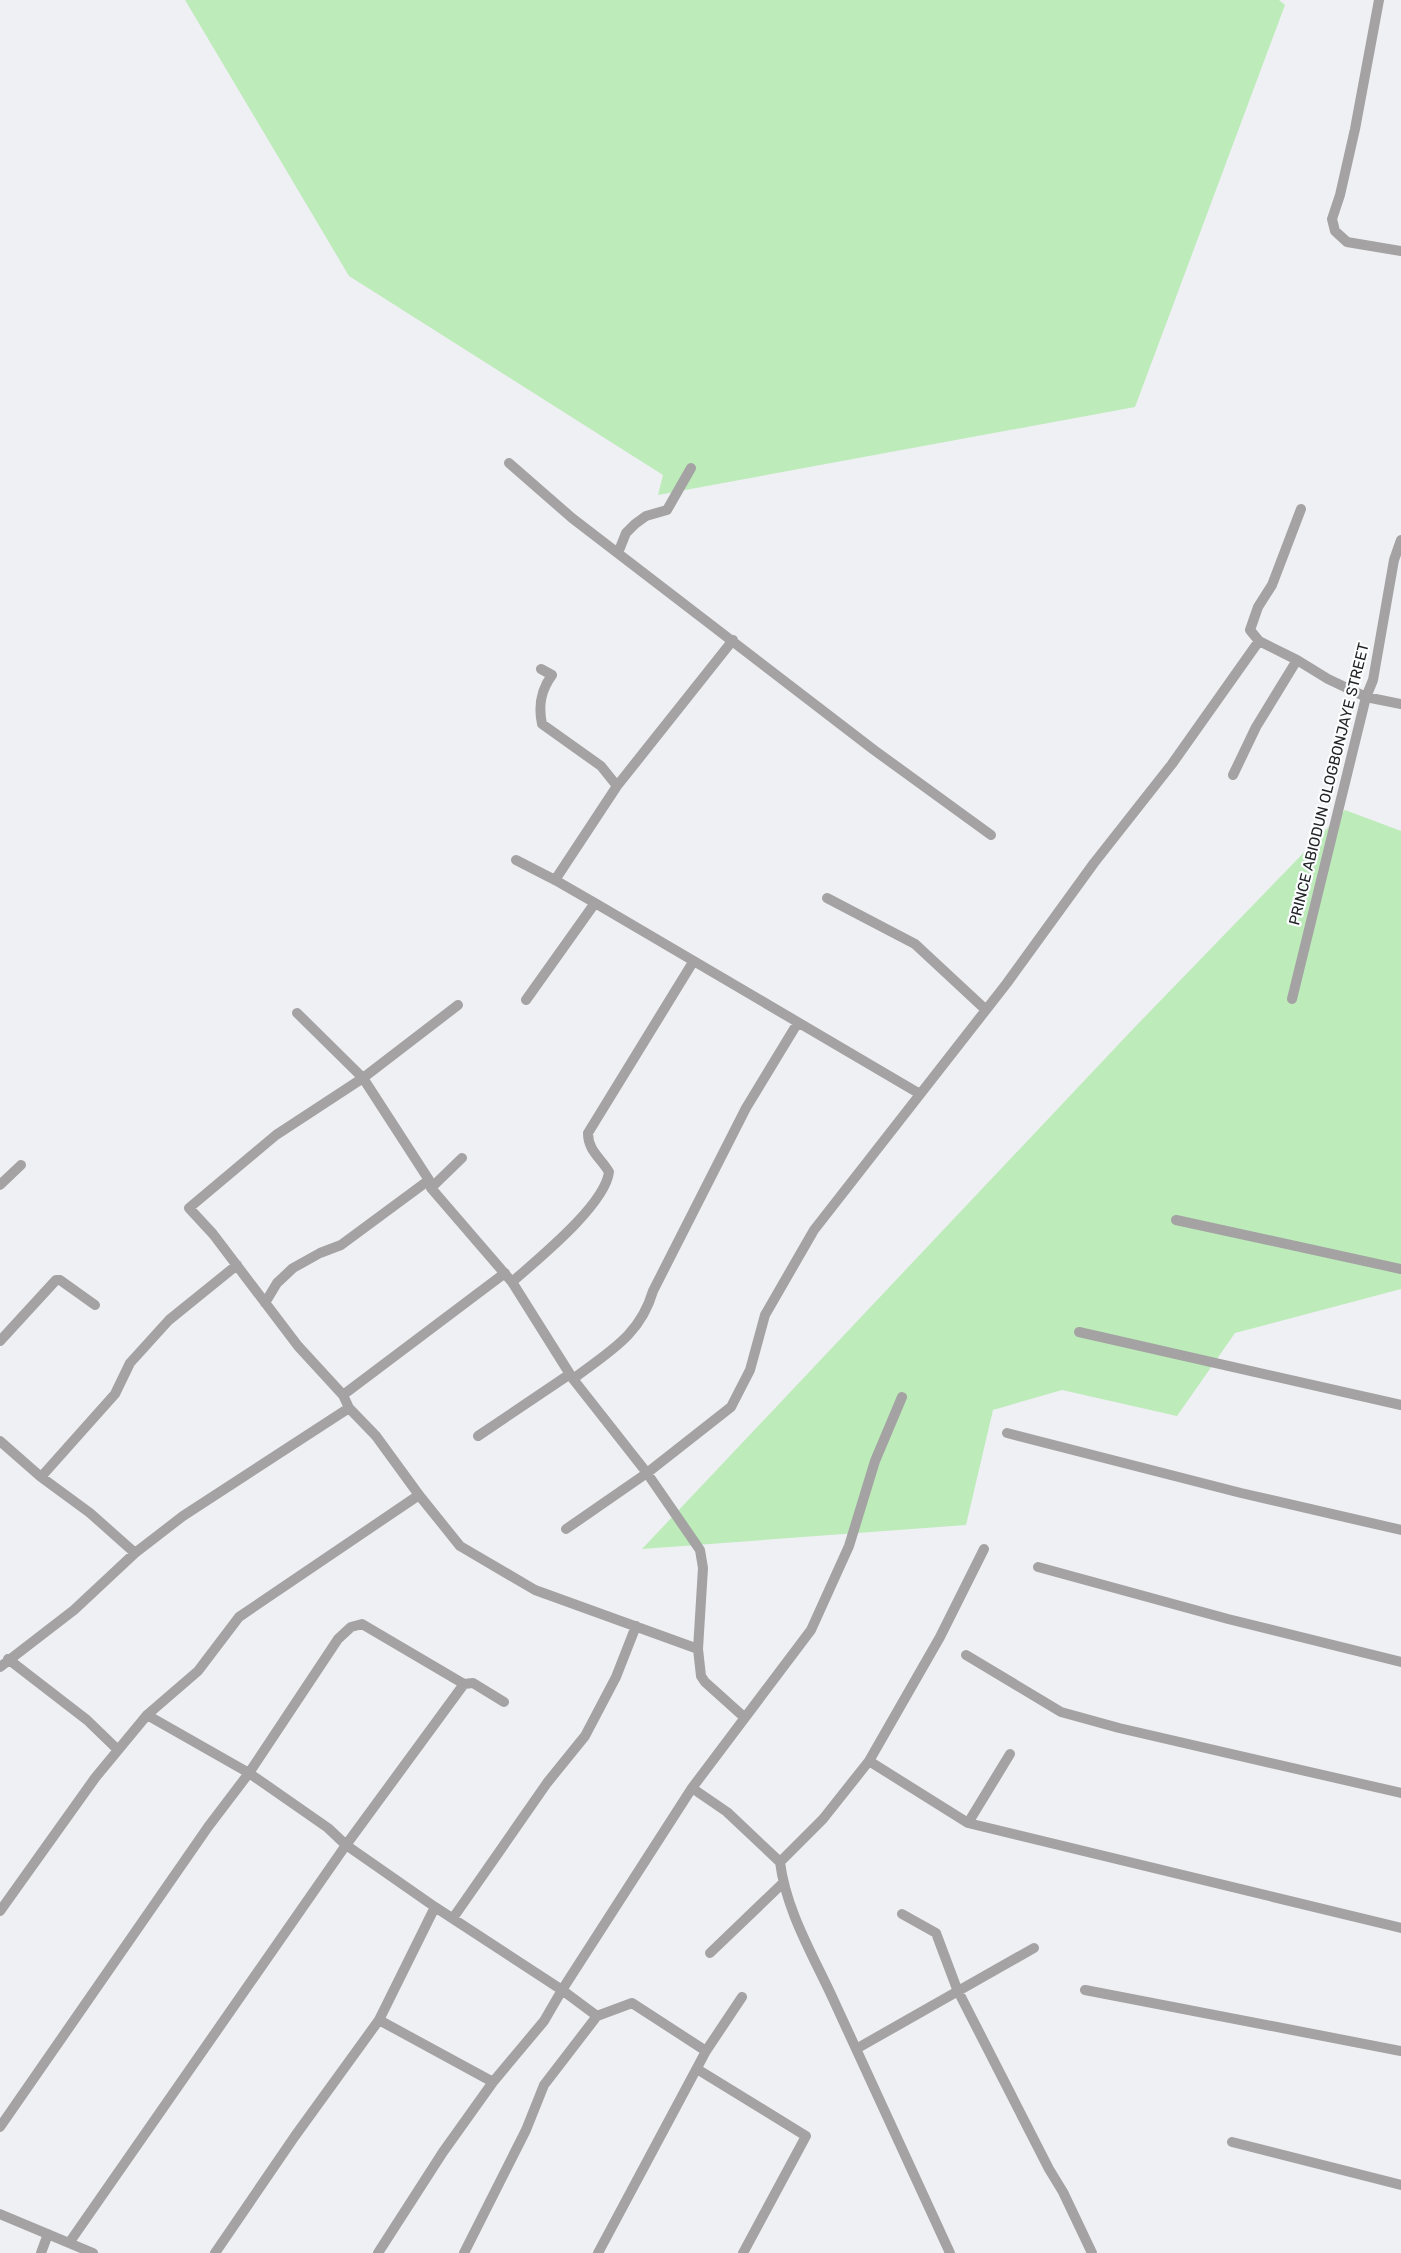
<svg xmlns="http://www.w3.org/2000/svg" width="1401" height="2253" viewBox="0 0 1401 2253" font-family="Rubik,sans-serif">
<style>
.green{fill:#bdebba}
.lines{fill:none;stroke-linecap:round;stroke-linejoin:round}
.street{stroke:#a4a2a3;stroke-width:10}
.labels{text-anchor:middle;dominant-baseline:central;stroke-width:4.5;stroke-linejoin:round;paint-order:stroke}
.street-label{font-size:15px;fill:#232425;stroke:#fcfdff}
</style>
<rect width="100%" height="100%" fill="#eff0f3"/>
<!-- green -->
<path class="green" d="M185,0H1279L1285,5L1135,407L658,495L663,475L349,276Z
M1345,810L1401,831V1289L1235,1333L1177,1416L1062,1390L993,1410L966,1525L642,1549L1133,1029Z"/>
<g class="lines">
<!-- street -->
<path class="street" d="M1379,0L1355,129L1340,195L1332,219L1335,231L1347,242L1401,251
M509,463L572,518L874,750L991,835
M1301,509L1272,585L1258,607L1250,630L1259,641L1297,660L1328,679L1366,697L1401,704
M618,553L626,533L635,524L646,516L667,510L691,468
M541,669L552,675C541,690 538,705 542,724L601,766L617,786
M1233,775L1256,727L1297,660
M516,860L555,880L595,903
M555,880L617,786L733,640
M827,898L915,944L986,1010
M1292,999L1366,697L1373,680L1394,560L1401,540
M526,1000L595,903L920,1094
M297,1013L363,1078L276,1135L189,1208L213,1234L298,1346L343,1395L349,1408L376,1436L419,1495L460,1546L535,1590L698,1649
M462,1158L431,1188L512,1282L573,1379L647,1473L700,1550L703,1568L698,1649L701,1676L705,1682L744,1717
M0,1185L21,1165
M431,1188L429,1180L363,1078L458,1005
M1176,1220L1401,1269
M512,1282C538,1259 605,1205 609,1172C601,1158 588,1151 588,1133L693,962
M265,1303L277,1283L293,1268L320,1253L341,1245L429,1180
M1079,1332L1401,1405
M0,1341L56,1280H60L95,1305
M573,1379C608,1352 640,1336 653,1291L746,1108L797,1024
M343,1395L505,1273
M1007,1433L1241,1493L1401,1530
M478,1436L570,1374
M0,1441L41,1477L90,1513L135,1553
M41,1477L115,1394L130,1363L169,1320L237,1265
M566,1529L647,1473L731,1407L750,1370L765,1315L814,1230L1007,983L1094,863L1172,764L1259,641
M1038,1567L1228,1619L1401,1662
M966,1655L1061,1712L1119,1728L1401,1793
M8,1659L87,1720L117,1749
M0,1667L74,1610L135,1553L183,1516L349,1408
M464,1684L473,1683L504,1702
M147,1715L198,1671L239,1617L419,1495
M869,1761L968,1823L1010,1754
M692,1788L727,1812L780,1862C786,1911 814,1957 834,2001C873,2085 911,2169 950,2253
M968,1823L1401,1928
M780,1862L823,1819L869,1761L940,1637L984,1549
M0,1911L95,1778L147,1715L249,1773L328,1828L346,1845L435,1907L562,1990L692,1788L811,1630L849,1546L875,1461L902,1397
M902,1914L936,1933L957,1989L1049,2169L1063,2192L1092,2253
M453,1918L547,1783L585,1736L616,1677L636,1626
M710,1953L783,1883
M1085,1990L1401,2051
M379,2020L493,2082
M856,2049L1034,1948
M706,2051L742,1997
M697,2069L806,2136L743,2253
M0,2127L208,1827L249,1773L338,1639L351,1627L362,1624L464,1684L346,1845L69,2243
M1232,2142L1401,2185
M0,2214L93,2253
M41,2253L48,2234
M215,2253L295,2136L379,2020L435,1907
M378,2253L443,2152L493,2082L544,2021L562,1990L597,2016L632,2003L706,2051L598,2253
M464,2253L526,2130L544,2085L597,2016"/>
</g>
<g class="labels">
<!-- street labels -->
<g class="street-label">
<text transform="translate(1329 784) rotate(-76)">PRINCE ABIODUN OLOGBONJAYE STREET</text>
</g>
</g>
</svg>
